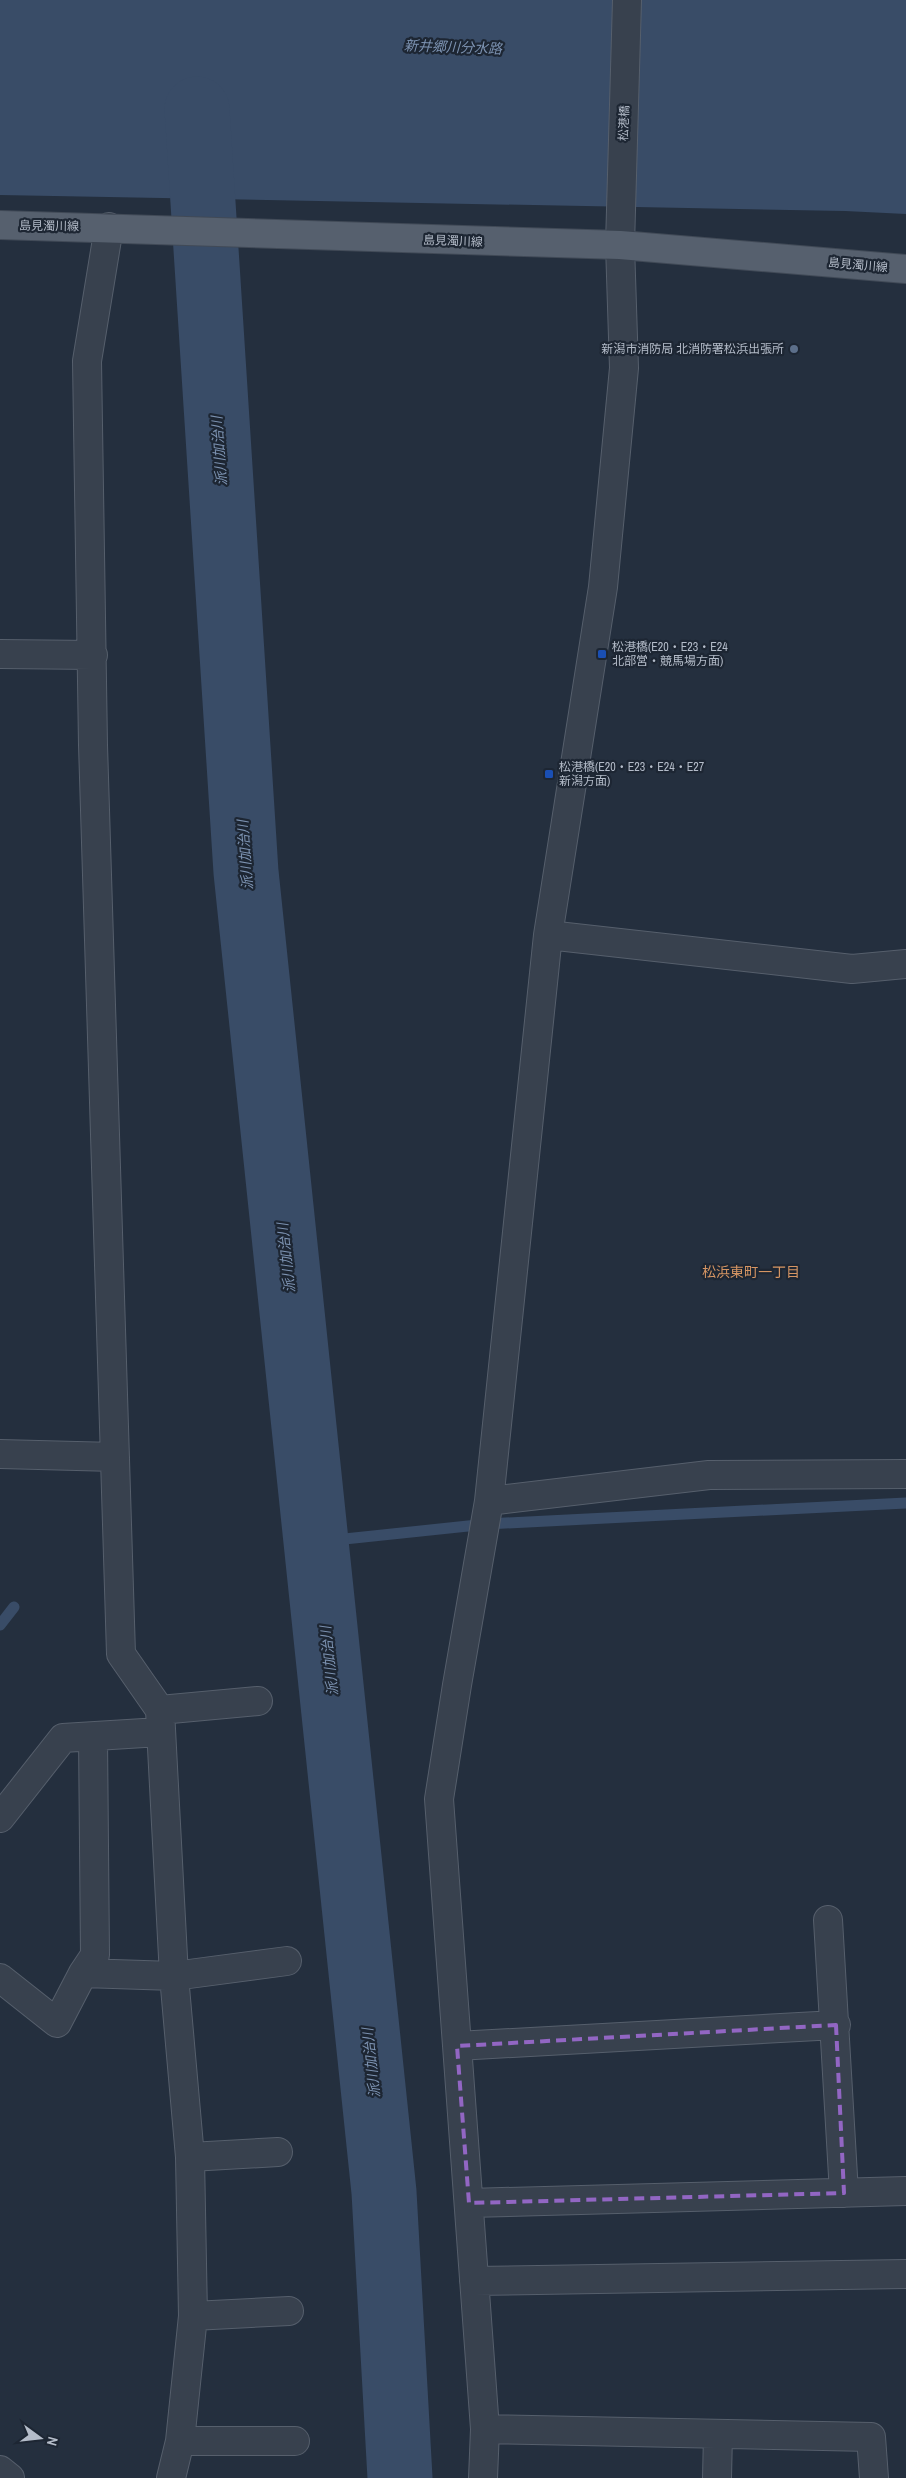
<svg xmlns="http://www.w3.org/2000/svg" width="906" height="2478" viewBox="0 0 906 2478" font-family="'Archivo Narrow','Noto Sans JP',sans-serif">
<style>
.water{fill:#394c67}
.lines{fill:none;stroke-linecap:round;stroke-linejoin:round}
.stream{stroke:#394c67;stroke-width:11}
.river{stroke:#394c67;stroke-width:65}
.minor-casing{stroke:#565f6c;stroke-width:30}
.major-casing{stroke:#414a57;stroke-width:30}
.minor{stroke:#38414e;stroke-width:28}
.major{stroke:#56606e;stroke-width:28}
.marked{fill:none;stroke:#9266c3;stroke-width:4;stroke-dasharray:10 6;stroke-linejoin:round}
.service-dot{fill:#5c6f8a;stroke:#1d2633;stroke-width:2}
.transit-dot{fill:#1a4fb4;stroke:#1d2633;stroke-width:2}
.labels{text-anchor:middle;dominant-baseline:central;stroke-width:4.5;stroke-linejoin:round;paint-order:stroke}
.street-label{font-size:12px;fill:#b4bcc9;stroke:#1d2633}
.poi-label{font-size:12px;fill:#b4bcc9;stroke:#1d2633;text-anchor:start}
.water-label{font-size:14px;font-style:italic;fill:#7c92b1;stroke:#1d2633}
.neighbourhood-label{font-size:14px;fill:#d59563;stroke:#1d2633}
</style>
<rect width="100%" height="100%" fill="#242f3e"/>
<!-- water -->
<path class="water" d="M0,0H906V214L845,211L0,195Z"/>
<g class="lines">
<!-- stream -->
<path class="stream" d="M316,1542L487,1524L906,1503
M0,1625L14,1607"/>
<!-- river -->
<path class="river" d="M197,109L246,872L384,2192L400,2478"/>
<defs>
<path id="minor" d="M109,227L87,361L93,745L121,1654L160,1710L174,1976L190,2157L193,2316L180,2441L171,2478
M0,654L93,655
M548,935L852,969L906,964
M0,1454L115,1457
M489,1501L709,1475L906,1474
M160,1710L258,1701
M0,1818L63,1738L160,1732
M828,1920L844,2193
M83,1973L174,1976L287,1961
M0,1978L57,2023L83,1973L95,1955L93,1737
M457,2046L836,2025
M190,2157L278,2152
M469,2203L906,2191
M474,2281L906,2274
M193,2316L289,2311
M485,2429L871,2437L874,2478
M180,2441H295
M0,2470L10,2478
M483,2478L485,2429L439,1799L457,1685L489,1501L548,935L603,587L624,368L620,245L627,0
M717,2478L718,2434"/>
<path id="major" d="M0,225L620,245L906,269"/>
</defs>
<!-- minor casing -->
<use href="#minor" class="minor-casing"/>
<!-- major casing -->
<use href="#major" class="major-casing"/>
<!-- minor -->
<use href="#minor" class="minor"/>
<!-- major -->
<use href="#major" class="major"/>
</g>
<!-- marked area -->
<path class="marked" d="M836,2025L844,2193L469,2203L457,2046Z"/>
<!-- markers -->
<circle class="service-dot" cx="794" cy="349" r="5"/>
<g class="transit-dot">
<rect x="597" y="649" width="10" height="10" rx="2.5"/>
<rect x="544" y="769" width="10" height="10" rx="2.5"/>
</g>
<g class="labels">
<!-- street labels -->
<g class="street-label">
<text transform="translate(624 123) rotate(-88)">松港橋</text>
<text transform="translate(49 226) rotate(1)">島見濁川線</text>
<text transform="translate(453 241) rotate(2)">島見濁川線</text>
<text transform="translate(858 265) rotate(5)">島見濁川線</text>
</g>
<!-- poi labels -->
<g class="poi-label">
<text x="784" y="349" text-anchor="end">新潟市消防局 北消防署松浜出張所</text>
<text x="612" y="647">松港橋(E20・E23・E24<tspan x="612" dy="14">北部営・競馬場方面)</tspan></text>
<text x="559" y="767">松港橋(E20・E23・E24・E27<tspan x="559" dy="14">新潟方面)</tspan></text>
</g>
<!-- water labels -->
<g class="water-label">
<text transform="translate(453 47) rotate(2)">新井郷川分水路</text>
<text transform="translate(219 451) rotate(-94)">派川加治川</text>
<text transform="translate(245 855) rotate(-94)">派川加治川</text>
<text transform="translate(286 1258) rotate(-96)">派川加治川</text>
<text transform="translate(329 1661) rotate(-96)">派川加治川</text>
<text transform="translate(371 2063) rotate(-96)">派川加治川</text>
</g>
<!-- neighbourhood labels -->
<g class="neighbourhood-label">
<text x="751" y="1272">松浜東町一丁目</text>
</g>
</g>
<!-- north arrow -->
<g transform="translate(40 2438) rotate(105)" stroke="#1d2633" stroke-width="4" paint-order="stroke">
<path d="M0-4L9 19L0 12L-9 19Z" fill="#b4bcc9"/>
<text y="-8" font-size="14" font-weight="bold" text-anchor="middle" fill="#b4bcc9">N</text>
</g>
</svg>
